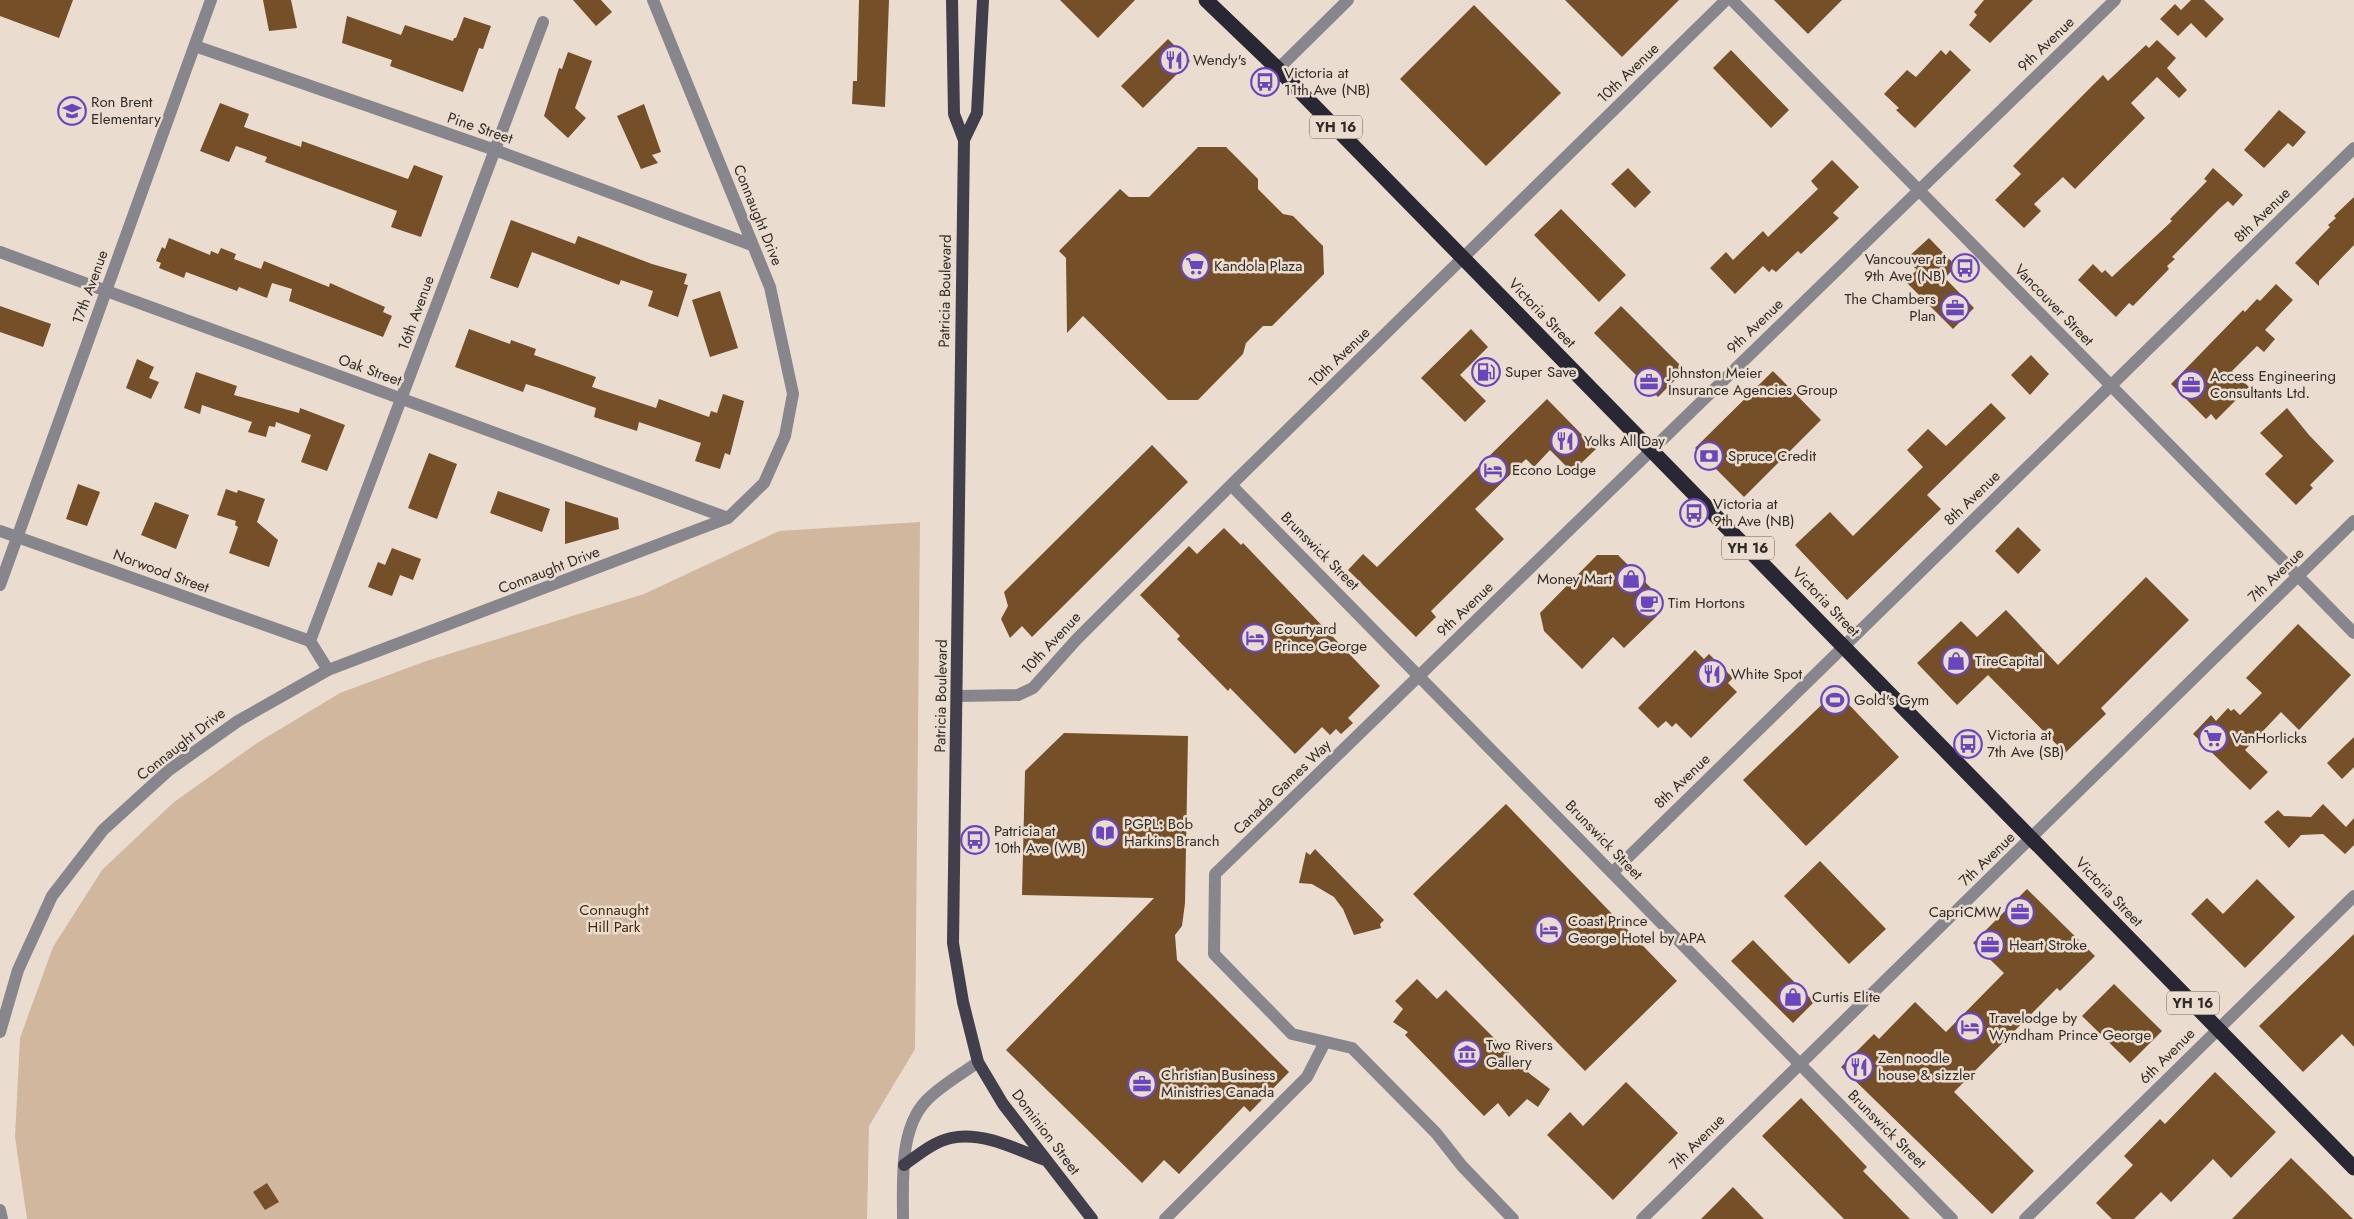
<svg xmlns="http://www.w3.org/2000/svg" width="2354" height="1219" viewBox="0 0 2354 1219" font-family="Jost,sans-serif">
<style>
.green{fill:#d1b79e}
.building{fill:#744f28}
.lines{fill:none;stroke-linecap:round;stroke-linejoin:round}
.minor{stroke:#87868d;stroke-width:12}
.major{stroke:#413f4b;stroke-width:12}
.highway{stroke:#292734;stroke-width:15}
.labels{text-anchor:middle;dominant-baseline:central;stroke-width:5;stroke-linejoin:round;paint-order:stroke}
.shield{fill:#eaddd0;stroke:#68615a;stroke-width:1}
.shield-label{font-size:14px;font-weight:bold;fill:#312c27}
.street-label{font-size:15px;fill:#312c27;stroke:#eaddd0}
.poi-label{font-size:15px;fill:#312c27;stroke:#eaddd0;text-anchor:start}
.park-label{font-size:15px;fill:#462a08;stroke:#eaddd0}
</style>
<rect width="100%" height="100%" fill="#eaddd0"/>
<!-- green -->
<path class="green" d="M920,522L915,1049L869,1126L867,1219H27L15,1137L20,1038L53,947L102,870L174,802L257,743L340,693L429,660L644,594L779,531Z"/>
<!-- building -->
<path class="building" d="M0,0H73L59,38L0,16Z
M263,0H291L297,28L269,31Z
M573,0H601L612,12L596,26Z
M859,0H889L885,107L852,104L853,81H857Z
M1060,0H1135L1098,38Z
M1565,0H1679L1622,57Z
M1774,0H1842L1808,34Z
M1984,0H2033L1990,43L1969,25L1977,15L1974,12Z
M2191,0H2204L2224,19L2206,38L2191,23L2178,36L2160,19L2175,4L2181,10Z
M1474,5L1561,93L1486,166L1400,79Z
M347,16L401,35L405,25L453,41L454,38H456L464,17L491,26L483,49L479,48L463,92L390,66L392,60L342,43Z
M1168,39L1190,61L1143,108L1121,86Z
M2157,40L2176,58L2167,68L2187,90L2179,98L2157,77L2131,103L2145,118L2075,189L2063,177L2034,204L2041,211L2024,228L1995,200L2021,174L2013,166L2093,85L2103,75L2108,81L2146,45L2149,48Z
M1731,50L1789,110L1771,128L1713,68Z
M1941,50L1946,55L1950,50L1971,70L1915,128L1896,110L1899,108L1884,94L1907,70L1916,77Z
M568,52L592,61L575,108L586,118L568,138L544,116L559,68L562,69Z
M220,103L249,114L244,127L301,147L302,141L408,179L414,165L443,176L421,237L391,227L397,211L265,162L267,157L236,146L229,162L200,151Z
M644,104L661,152L652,155L658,163L641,169L617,116Z
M2279,110L2306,132L2293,147L2288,143L2264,168L2244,150Z
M1198,147H1226L1258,179V189L1283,214L1293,216L1323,246L1324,274L1272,326H1263L1246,343L1243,354L1198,400H1168L1083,316L1067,333L1066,258L1059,251L1120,189L1129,197H1149Z
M1832,160L1859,187L1833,213L1839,218L1801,254L1798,251L1776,272L1772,269L1769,272L1763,266L1735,294L1710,268L1726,252L1733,260L1763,231L1768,237L1818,189L1811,181Z
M1628,168L1651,192L1635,208L1611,184Z
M2213,168L2243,195L2233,206L2228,201L2219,209L2172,257L2175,259L2167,266L2169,269L2133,306L2129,303L2116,317L2078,280L2093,264L2102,273L2105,270L2112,277L2172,221L2170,219L2174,215L2207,181L2204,179Z
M2354,197V245L2319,281V286L2295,263L2330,227L2328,225L2336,218L2334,216Z
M1561,209L1626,275L1599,302L1534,235Z
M511,220L575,244L578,236L652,264L687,274L684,284L688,285L678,317L648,306L653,291L621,280L619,285L532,252L518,288L490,278Z
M169,238L210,255L211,251L218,254L221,248L236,254L234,259L261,269L264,261L329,287L330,283L385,307L383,312L392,316L383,337L289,301L292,289L272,283L267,298L239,287L237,291L186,272L184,278L159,268L161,263L156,261L162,247L165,249Z
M1929,238L1956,266L1945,278L1974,308L1953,329L1905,281L1917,270L1906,259Z
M2276,284L2293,300L2265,330L2275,339L2264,352L2257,346L2232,371L2249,387L2216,420L2211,414L2206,419L2171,384L2243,310L2245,312L2257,299L2260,301Z
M720,291L738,348L710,357L692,300Z
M0,306L51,324L43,347L0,332Z
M1621,306L1685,370L1658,397L1594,333Z
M469,329L510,344L511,340L536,349L534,355L596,377L592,387L656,408L659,399L709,417L711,411L717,413L723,394L744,401L730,455L725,453L720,469L695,461L701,443L639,422L637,431L594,417L596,408L539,388L526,384L523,392L455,367Z
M1471,329L1488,347L1460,375L1486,401L1465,422L1421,378Z
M2031,355L2049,374L2030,395L2011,375Z
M137,359L154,367L149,378L159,382L151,399L126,388Z
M1773,371L1821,420L1744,497L1695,448Z
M196,372L237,386L234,395L299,413L300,408L345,425L327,471L301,462L311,435L276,422L275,427L269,426L266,437L248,432L252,422L202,405L200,414L184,408Z
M1547,399L1596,449L1572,472L1550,450L1534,467L1526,459L1475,509L1504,539L1431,611L1436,617L1416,637L1348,570L1363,554L1377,567Z
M1991,403L2006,418L1927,495L1941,509L1847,600L1795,545L1830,512L1853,536L1923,467L1907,450L1928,429L1946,446Z
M2287,408L2309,435L2334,461L2310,485L2313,488L2296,505L2265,474L2283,456L2260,433Z
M1152,445L1188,482L1032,637L1022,626L1010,638L1001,619L1008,606L1004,592Z
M429,453L457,464L437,519L408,508Z
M78,484L100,492L87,526L66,519Z
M226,489L237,493L238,490L265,499L257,522L278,540L269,567L229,553L238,527L235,525L236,521L217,515Z
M498,491L550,509L542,532L490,513Z
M565,501L618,518L619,529L565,544Z
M155,502L189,515L176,549L141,535Z
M2018,527L2041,550L2018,574L1995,551Z
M1224,528L1241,545L1243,543L1380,686L1348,718L1353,723L1341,734L1336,729L1330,735L1322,727L1295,754L1230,688L1228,691L1177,639L1180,636L1140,595L1189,546L1197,554Z
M392,548L421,559L413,580L400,575L392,596L368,587L378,562L385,565Z
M1597,555H1618L1657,594V616L1624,648L1613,637L1582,669L1544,631L1540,613Z
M2146,577L2189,620L2101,708L2106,714L2065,753L1988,675L1957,705L1917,663L1961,621L1977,637L2006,610L2058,665Z
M2298,624L2351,675L2299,730L2281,712L2245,750L2268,772L2250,790L2193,734L2211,715L2216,721L2228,708L2231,711L2234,709L2240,715L2262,693L2246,678Z
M1695,650L1704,659L1709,654L1733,678L1728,683L1737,692L1691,738L1676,723L1672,727L1666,721L1658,728L1638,708Z
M1836,691L1899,757L1806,846L1743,780Z
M1064,733L1188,736L1185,903L1182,926L1175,935L1177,960L1289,1072L1250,1112L1244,1106L1179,1174L1164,1160L1142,1183L1006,1050L1154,898L1022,895L1025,771Z
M2354,737V767L2342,779L2327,763Z
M1506,804L1677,981L1585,1071L1413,894Z
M2323,804L2346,827L2354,818V845L2345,854L2323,834L2301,835L2289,848L2264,822L2278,810L2284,816L2311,817Z
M1315,849L1384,920L1380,924L1381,928L1354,935L1343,909L1334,897L1312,884L1299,883L1306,852L1310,855Z
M1820,861L1886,929L1849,964L1784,896Z
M2257,879L2295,917L2245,968L2191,914L2207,898L2223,914Z
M2027,889L2095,956L2060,991L2057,988L1954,1092L2034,1171L1992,1214L1841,1067L1874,1034L1879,1039L1915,1002L1946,1032L2004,973L1973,943Z
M2354,934V1047L2342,1034L2303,1072L2259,1026Z
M1753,940L1814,1002L1793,1023L1731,961Z
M1417,979L1437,999L1446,990L1530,1074L1550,1089L1538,1107L1527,1099L1509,1117L1498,1103L1484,1116L1405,1035L1408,1032L1393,1022L1403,1009L1395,1001Z
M2114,984L2162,1031L2130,1063L2082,1016Z
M2215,1072L2276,1132L2231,1178L2213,1159L2171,1202L2161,1192L2134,1219H2112L2096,1203L2133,1165L2124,1156L2160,1119L2165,1124Z
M1626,1082L1678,1133L1613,1200L1547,1135L1570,1112L1583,1126Z
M1801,1098L1867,1167L1863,1171L1910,1219H1844L1762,1136Z
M2291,1158L2353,1219H2232Z
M267,1183L279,1202L265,1210L253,1192Z
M1733,1187L1764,1219H1701Z"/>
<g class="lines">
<!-- minor -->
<path class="minor" d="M1732,0L2354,633
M195,46L495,150L752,245
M1278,69L1348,0
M0,252L728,518
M1231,485L1952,1219
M0,531L310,641
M0,585L211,0
M310,641L543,22
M310,641L328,670
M958,696L1018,695L1033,688L1076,640L1231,485L1726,0
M1613,872L2354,148
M0,1032L18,970L52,896L103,830L169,770L238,721L328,670L728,518L764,483L785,436L793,394L770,287L653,0
M0,1210L2,1219
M903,1219C903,1183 899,1129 926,1101C940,1086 962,1074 978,1062
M1165,1219L1307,1077L1325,1042
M1513,1219L1462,1166L1436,1133L1352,1048L1292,1034L1214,954L1215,874L2115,0
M1642,1219L2354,521
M2025,1219L2354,896"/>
<!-- major -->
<path class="major" d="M952,0L954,114L964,140L953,943L963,1002L978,1062L1003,1104L1092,1219
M964,140L977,113L983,0
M904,1165C918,1155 933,1142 951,1138C982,1131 1016,1149 1045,1160"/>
<!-- highway -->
<path class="highway" d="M1206,0L1278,69L2354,1168"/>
</g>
<!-- icons -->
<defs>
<symbol id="restaurant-ring" viewBox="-11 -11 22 22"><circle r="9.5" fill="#eaddd0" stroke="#6a46be" stroke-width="1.5"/><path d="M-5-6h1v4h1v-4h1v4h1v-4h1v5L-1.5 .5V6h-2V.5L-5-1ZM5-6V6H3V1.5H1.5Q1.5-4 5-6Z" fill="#6a46be"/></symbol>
<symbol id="bus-ring" viewBox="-11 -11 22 22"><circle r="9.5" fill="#eaddd0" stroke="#6a46be" stroke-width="1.5"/><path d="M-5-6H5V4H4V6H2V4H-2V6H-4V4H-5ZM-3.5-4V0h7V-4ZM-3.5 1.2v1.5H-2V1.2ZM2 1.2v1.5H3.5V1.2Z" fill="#6a46be"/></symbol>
<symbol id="school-ring" viewBox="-11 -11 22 22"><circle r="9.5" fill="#eaddd0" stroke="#6a46be" stroke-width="1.5"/><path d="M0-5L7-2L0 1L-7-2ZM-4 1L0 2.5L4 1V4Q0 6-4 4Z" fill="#6a46be"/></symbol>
<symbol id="supermarket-ring" viewBox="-11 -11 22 22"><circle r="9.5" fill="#eaddd0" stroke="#6a46be" stroke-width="1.5"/><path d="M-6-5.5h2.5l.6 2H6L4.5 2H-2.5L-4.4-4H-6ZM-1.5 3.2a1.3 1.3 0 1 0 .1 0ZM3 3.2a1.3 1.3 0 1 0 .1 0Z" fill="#6a46be"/></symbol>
<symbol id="office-ring" viewBox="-11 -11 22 22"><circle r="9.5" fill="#eaddd0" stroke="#6a46be" stroke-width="1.5"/><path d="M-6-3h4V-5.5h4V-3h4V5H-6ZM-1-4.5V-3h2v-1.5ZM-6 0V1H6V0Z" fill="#6a46be"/></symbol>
<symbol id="fuel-ring" viewBox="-11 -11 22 22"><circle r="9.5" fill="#eaddd0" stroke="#6a46be" stroke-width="1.5"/><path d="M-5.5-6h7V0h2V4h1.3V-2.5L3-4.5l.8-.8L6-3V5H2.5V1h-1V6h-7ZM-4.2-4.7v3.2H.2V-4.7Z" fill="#6a46be"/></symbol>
<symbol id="bank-ring" viewBox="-11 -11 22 22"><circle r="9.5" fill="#eaddd0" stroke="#6a46be" stroke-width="1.5"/><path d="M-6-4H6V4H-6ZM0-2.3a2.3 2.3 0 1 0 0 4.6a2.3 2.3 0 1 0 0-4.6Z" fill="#6a46be"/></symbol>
<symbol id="hotel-ring" viewBox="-11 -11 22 22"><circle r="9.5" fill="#eaddd0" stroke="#6a46be" stroke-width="1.5"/><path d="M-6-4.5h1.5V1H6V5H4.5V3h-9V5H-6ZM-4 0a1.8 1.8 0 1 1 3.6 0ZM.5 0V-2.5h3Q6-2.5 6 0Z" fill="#6a46be"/></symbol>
<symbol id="shop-ring" viewBox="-11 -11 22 22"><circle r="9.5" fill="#eaddd0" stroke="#6a46be" stroke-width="1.5"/><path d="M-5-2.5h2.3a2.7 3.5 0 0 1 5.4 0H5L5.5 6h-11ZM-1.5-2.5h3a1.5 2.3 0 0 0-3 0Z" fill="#6a46be"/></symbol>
<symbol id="cafe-ring" viewBox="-11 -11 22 22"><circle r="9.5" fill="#eaddd0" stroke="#6a46be" stroke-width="1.5"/><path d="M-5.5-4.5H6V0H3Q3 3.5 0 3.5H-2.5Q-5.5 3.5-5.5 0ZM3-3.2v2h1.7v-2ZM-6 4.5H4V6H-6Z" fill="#6a46be"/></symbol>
<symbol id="stadium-ring" viewBox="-11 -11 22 22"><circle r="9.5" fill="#eaddd0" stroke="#6a46be" stroke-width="1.5"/><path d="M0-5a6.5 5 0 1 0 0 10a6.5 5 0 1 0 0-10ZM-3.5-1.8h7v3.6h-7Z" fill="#6a46be"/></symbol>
<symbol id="library-ring" viewBox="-11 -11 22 22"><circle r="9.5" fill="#eaddd0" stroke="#6a46be" stroke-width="1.5"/><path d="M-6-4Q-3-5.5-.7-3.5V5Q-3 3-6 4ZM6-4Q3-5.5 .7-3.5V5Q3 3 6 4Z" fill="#6a46be"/></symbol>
<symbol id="museum-ring" viewBox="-11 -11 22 22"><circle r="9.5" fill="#eaddd0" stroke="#6a46be" stroke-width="1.5"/><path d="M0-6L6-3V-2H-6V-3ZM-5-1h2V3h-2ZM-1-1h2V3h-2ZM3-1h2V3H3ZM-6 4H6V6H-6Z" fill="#6a46be"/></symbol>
</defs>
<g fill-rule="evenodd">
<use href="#restaurant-ring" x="1158" y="44" width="32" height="32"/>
<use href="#bus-ring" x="1249" y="66" width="32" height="32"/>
<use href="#school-ring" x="56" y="95" width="32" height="32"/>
<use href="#supermarket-ring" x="1179" y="250" width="32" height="32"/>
<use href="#bus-ring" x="1949" y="252" width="32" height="32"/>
<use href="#office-ring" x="1939" y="292" width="32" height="32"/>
<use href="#fuel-ring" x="1470" y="356" width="32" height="32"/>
<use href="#office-ring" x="1633" y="366" width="32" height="32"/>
<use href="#office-ring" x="2175" y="369" width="32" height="32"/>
<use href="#restaurant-ring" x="1549" y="425" width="32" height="32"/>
<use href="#bank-ring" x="1693" y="440" width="32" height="32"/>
<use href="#hotel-ring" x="1477" y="454" width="32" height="32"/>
<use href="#bus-ring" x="1678" y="497" width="32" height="32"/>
<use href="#shop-ring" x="1615" y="563" width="32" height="32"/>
<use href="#cafe-ring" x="1633" y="587" width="32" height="32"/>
<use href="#hotel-ring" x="1239" y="622" width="32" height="32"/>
<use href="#shop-ring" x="1940" y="645" width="32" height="32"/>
<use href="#restaurant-ring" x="1696" y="658" width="32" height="32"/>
<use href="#stadium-ring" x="1819" y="684" width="32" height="32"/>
<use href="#supermarket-ring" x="2197" y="722" width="32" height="32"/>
<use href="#bus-ring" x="1952" y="728" width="32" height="32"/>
<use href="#library-ring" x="1089" y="817" width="32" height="32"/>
<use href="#bus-ring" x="959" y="824" width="32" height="32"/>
<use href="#office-ring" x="2004" y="896" width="32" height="32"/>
<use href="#hotel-ring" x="1533" y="914" width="32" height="32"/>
<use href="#office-ring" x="1974" y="929" width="32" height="32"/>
<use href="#shop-ring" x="1777" y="981" width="32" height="32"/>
<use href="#hotel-ring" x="1954" y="1011" width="32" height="32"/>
<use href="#museum-ring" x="1451" y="1038" width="32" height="32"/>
<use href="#restaurant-ring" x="1843" y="1051" width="32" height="32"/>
<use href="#office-ring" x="1126" y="1068" width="32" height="32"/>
</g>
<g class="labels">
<!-- shield labels -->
<g class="shield">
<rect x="1310" y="115.5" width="52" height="23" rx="4"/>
<rect x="1722" y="536.5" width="52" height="23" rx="4"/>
<rect x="2167" y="991.5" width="52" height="23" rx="4"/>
</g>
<g class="shield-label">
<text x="1336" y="127">YH 16</text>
<text x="1748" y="548">YH 16</text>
<text x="2193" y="1003">YH 16</text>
</g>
<!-- street labels -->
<g class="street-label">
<text transform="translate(2046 44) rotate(-44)">9th Avenue</text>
<text transform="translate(1628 73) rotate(-44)">10th Avenue</text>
<text transform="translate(480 128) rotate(19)">Pine Street</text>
<text transform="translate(758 215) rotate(68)">Connaught Drive</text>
<text transform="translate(2262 215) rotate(-44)">8th Avenue</text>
<text transform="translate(90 287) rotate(-70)">17th Avenue</text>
<text transform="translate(945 291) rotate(-89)">Patricia Boulevard</text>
<text transform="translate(2054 305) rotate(46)">Vancouver Street</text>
<text transform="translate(416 313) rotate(-70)">16th Avenue</text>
<text transform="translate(1542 313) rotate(46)">Victoria Street</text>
<text transform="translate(1755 326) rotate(-44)">9th Avenue</text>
<text transform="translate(1339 357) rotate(-44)">10th Avenue</text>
<text transform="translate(370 370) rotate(20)">Oak Street</text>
<text transform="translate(1972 498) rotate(-44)">8th Avenue</text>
<text transform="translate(1320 551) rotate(45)">Brunswick Street</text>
<text transform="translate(549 570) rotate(-21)">Connaught Drive</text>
<text transform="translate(161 571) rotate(20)">Norwood Street</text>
<text transform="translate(2276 575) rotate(-44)">7th Avenue</text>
<text transform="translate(1826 602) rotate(46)">Victoria Street</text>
<text transform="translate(1465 609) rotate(-44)">9th Avenue</text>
<text transform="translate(1051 643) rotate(-47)">10th Avenue</text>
<text transform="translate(941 696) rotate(-89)">Patricia Boulevard</text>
<text transform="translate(181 744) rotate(-38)">Connaught Drive</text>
<text transform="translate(1682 781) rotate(-44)">8th Avenue</text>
<text transform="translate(1282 787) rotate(-44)">Canada Games Way</text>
<text transform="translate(1604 840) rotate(46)">Brunswick Street</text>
<text transform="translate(1987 859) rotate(-44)">7th Avenue</text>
<text transform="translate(2109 892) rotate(46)">Victoria Street</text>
<text transform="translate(2167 1056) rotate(-45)">6th Avenue</text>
<text transform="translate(1887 1129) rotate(45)">Brunswick Street</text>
<text transform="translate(1046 1132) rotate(53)">Dominion Street</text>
<text transform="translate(1697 1142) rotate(-45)">7th Avenue</text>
</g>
<!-- poi labels -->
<g class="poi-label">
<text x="1193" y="60">Wendy's</text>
<text x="1284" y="73">Victoria at<tspan x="1284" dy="17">11th Ave (NB)</tspan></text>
<text x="91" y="102">Ron Brent<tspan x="91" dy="17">Elementary</tspan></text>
<text x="1946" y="259" text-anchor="end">Vancouver at<tspan x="1946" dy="17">9th Ave (NB)</tspan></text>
<text x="1214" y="266">Kandola Plaza</text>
<text x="1936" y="299" text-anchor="end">The Chambers<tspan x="1936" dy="17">Plan</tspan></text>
<text x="1505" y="372">Super Save</text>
<text x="1668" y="373">Johnston Meier<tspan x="1668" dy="17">Insurance Agencies Group</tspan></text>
<text x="2210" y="376">Access Engineering<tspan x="2210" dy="17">Consultants Ltd.</tspan></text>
<text x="1584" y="441">Yolks All Day</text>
<text x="1728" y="456">Spruce Credit</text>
<text x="1512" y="470">Econo Lodge</text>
<text x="1713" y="504">Victoria at<tspan x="1713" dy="17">9th Ave (NB)</tspan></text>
<text x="1612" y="579" text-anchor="end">Money Mart</text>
<text x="1668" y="603">Tim Hortons</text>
<text x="1274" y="629">Courtyard<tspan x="1274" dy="17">Prince George</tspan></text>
<text x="1975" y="661">TireCapital</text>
<text x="1731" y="674">White Spot</text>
<text x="1854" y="700">Gold's Gym</text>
<text x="1987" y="735">Victoria at<tspan x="1987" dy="17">7th Ave (SB)</tspan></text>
<text x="2232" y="738">VanHorlicks</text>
<text x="1124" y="824">PGPL: Bob<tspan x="1124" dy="17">Harkins Branch</tspan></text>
<text x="994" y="831">Patricia at<tspan x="994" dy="17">10th Ave (WB)</tspan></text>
<text x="2001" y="912" text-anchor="end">CapriCMW</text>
<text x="1568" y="921">Coast Prince<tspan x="1568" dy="17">George Hotel by APA</tspan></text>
<text x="2009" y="945">Heart Stroke</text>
<text x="1812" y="997">Curtis Elite</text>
<text x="1989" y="1018">Travelodge by<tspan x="1989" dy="17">Wyndham Prince George</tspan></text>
<text x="1486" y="1045">Two Rivers<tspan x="1486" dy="17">Gallery</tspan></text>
<text x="1878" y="1058">Zen noodle<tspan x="1878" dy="17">house &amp; sizzler</tspan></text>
<text x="1161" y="1075">Christian Business<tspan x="1161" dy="17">Ministries Canada</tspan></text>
</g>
<!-- park labels -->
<g class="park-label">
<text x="614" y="910">Connaught<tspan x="614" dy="17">Hill Park</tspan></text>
</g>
</g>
</svg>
